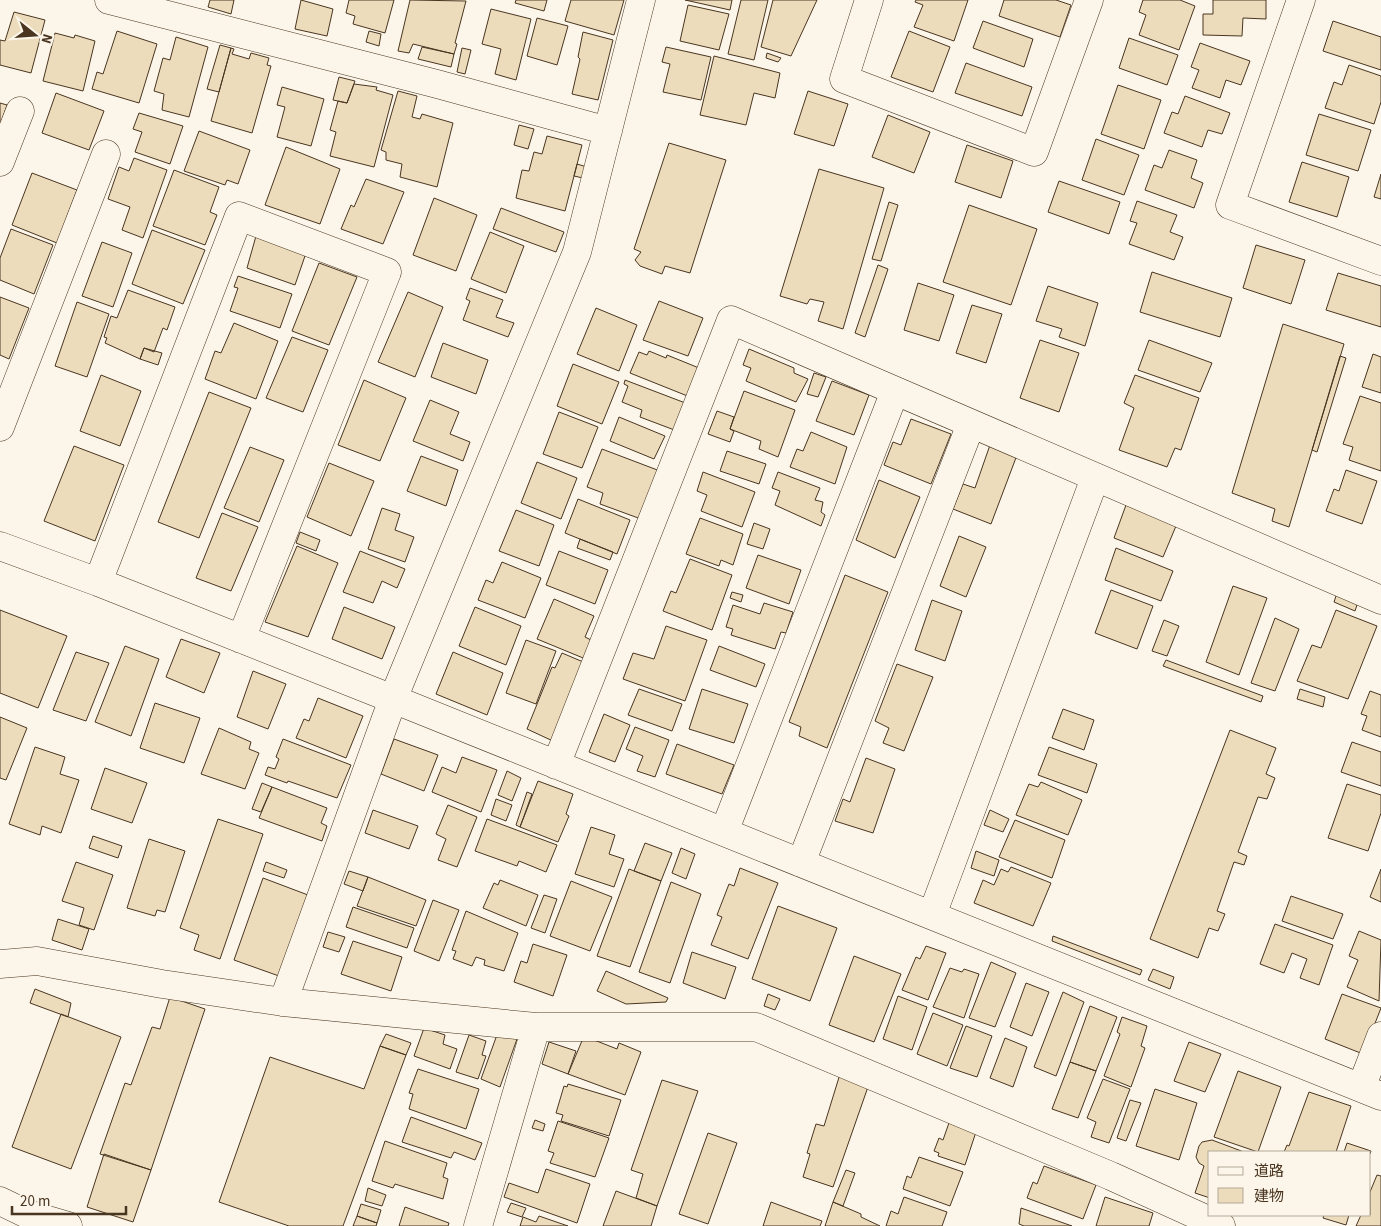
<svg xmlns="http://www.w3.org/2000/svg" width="1381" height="1226" viewBox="0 0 1381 1226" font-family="'Source Sans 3','Noto Sans JP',sans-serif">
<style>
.building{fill:#ecdcbc;stroke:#4a3520}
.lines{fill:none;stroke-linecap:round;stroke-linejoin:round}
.street-casing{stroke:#4a3520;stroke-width:29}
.street{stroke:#fbf6e9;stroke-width:28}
</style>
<rect width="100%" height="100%" fill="#fbf6e9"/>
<!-- building -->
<path class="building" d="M210,0H234L231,14L208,7Z
M301,0L333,9L327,36L295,29Z
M349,0H394L385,33L353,24L355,16L346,13Z
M410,0L466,1L455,43L457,44L454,54L413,44L409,53L398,51Z
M516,0H547L544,11L515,3Z
M571,0H624L614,35L565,21Z
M685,0H732L730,10Z
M741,0H768L754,60L728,54Z
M773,0H817L791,56L761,47Z
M916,0H968L954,41L914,27L923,5L915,2Z
M1004,0H1056L1071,5L1060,37L999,16Z
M1143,0H1180L1195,6L1179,50L1139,35L1146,15L1139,12Z
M1213,0H1266V19L1243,18L1242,36L1203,35V14H1213Z
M688,5L729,14L719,50L680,41Z
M491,9L531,19L516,80L495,74L501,49L482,44Z
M14,12L45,20L31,73L0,65V40L5,41Z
M537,18L568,26L557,65L527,56Z
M983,21L1033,39L1024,67L973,48Z
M1333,21L1381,37V70L1323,51Z
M117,31L157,44L139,103L92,89L97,72L103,74Z
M369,31L381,34L379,46L366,42Z
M909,31L950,47L933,92L891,77Z
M583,32L613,40L598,100L572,94L580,59L578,57Z
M55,33L74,38L75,35L95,41L83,91L43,81Z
M176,37L208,47L189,117L162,110L164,94L154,91L163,58L170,60Z
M1129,38L1178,55L1167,85L1119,68Z
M1200,43L1250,61L1241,85L1226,80L1220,98L1192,88L1199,70L1191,67Z
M220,45L231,48L219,92L207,89Z
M422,47L454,54L451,67L418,59Z
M666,47L711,57L701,100L663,92L670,64L662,62Z
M231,48L234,49L232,54L249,59L251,53L269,58L267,65L271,66L252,133L211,121Z
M462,48L471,50L465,74L457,72Z
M767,53L781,58L778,62L766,58Z
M714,56L780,73L775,98L754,93L746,125L700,115Z
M966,63L1032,87L1022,116L955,93Z
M1349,65L1381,76V102L1374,124L1325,108L1334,82L1342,85Z
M339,77L355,81L347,103L333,100Z
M354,84L377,87L376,90L393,95L374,167L330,156L336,132L330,130L338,101L347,103Z
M1118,85L1161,100L1144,149L1101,134Z
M282,87L324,99L311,146L277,137L285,107L277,105Z
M398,91L417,96L412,117L420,119L422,114L453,123L437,187L400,177L402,164L386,160V152L381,150Z
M808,91L848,104L834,146L794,134Z
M56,93L104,111L89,150L42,133Z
M1185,96L1230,113L1222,134L1208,130L1202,147L1164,133L1172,112L1178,114Z
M0,103L7,105L0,126Z
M139,113L183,126L170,164L135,152L142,132L133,129Z
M1319,114L1371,130L1358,171L1306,155Z
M888,115L930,132L914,173L872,157Z
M519,125L534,129L528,149L514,145Z
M199,131L250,150L238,184L227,180L225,185L184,171Z
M547,136L582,145L565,211L516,198L522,170L529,171L534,152L542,154Z
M1096,139L1139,155L1124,195L1082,180Z
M669,143L726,160L690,273L665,266L662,274L640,266L635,260L641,252L634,249Z
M967,145L1013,161L1001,198L955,182Z
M286,147L340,169L320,224L265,205Z
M1169,150L1197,160L1191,178L1203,183L1194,208L1145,190L1154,165L1162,168Z
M134,158L167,170L143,238L122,230L130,207L108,199L119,167L129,171Z
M1302,162L1349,177L1337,217L1289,202Z
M577,164L587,167L583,178L574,176Z
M819,169L884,188L843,329L818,321L824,302L810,299L807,304L780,296Z
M174,170L219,187L210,212L217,215L205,245L153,226Z
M32,173L77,190L57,243L12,225Z
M1381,174V199L1374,197Z
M366,179L404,192L383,244L341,229L351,205L354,207Z
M1059,181L1120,202L1109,234L1048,212Z
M434,198L477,215L456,271L413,255Z
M1137,201L1177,215L1170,232L1183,237L1174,260L1129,244L1137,223L1130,221Z
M889,202L898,205L881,261L872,259Z
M969,205L1037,229L1011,305L943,282Z
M501,208L564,232L556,252L493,229Z
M11,229L53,245L34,294L0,280V258Z
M152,230L205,250L183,304L132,284Z
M490,232L524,246L506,293L471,279Z
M256,236L306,253L295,285L247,268Z
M102,242L132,253L113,307L82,296Z
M1256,245L1305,260L1291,304L1243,288Z
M319,263L357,277L329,345L292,331Z
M878,265L888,269L865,337L855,333Z
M1152,272L1232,298L1220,337L1140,312Z
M1338,273L1381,286V327L1326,310Z
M238,276L292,294L280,328L230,311L238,288L234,287Z
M918,283L954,295L939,341L904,330Z
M1048,286L1098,303L1085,346L1059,337L1062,329L1036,321Z
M470,288L503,300L496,317L514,323L508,337L463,320L470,301L466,299Z
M128,290L175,307L167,330L163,328L154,352L144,348L140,359L105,343L107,338L104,337L111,316L117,318Z
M408,292L443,307L415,377L378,362Z
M0,297L29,308L9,359L0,355Z
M659,301L703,318L688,356L643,340Z
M77,302L109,314L87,377L55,366Z
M972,305L1002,314L986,363L956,353Z
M596,308L637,325L619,371L577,354Z
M234,323L278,341L256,399L205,379L215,351L221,353Z
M1283,324L1344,344L1289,527L1272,521L1275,509L1232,493Z
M292,337L328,350L303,412L266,398Z
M1040,340L1079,353L1059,412L1020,398Z
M1149,340L1212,363L1200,392L1138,370Z
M443,343L488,360L476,394L431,377Z
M144,348L162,353L158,365L140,359Z
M749,349L794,368V373L808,379L796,402L746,381L751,368L743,365Z
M649,351L666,358L667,355L699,368L690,397L630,373L639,352L647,355Z
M1373,354L1381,357V393L1362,387Z
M1340,356L1346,358L1317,452L1312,450Z
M573,364L619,382L602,424L557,406Z
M814,373L826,377L818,397L807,394Z
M101,375L141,391L120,446L80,431Z
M1135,375L1199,398L1181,450L1175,448L1167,467L1119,450L1134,408L1124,403Z
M364,380L406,398L380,461L338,445Z
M625,380L688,404L677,431L640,417L642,410L622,402L628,386L624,384Z
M832,381L869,395L854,435L816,421Z
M744,391L795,410L778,457L759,449L761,441L730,429Z
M209,392L251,408L199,538L158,522Z
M1360,396L1381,403V471L1349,460L1353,447L1343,444Z
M430,400L459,412L450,434L470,442L463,461L413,441Z
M717,411L734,417L730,429L734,431L730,442L708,434Z
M559,412L598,427L582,468L543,454Z
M619,417L665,436L654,459L610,441Z
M911,419L951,434L931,484L884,465L893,442L901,445Z
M811,432L847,447L835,484L790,467L797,449L803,451Z
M990,445L1017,455L991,524L953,509L963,484L975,488Z
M74,446L124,465L95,541L44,521Z
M250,447L284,460L259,522L224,508Z
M602,449L660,471L641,519L600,504L603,493L587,487Z
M727,451L766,464L759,484L720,471Z
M421,456L458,470L446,506L407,491Z
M537,462L577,478L561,519L521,503Z
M329,463L374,481L351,536L307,517Z
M1346,470L1377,481L1362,524L1326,511L1334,489L1339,491Z
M703,472L755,492L742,527L701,511L707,495L697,491Z
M778,472L820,488L815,500L823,502L821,512L825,515L821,526L775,505L780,491L772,488Z
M879,480L920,497L895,558L856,540Z
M578,499L630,520L617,554L565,533Z
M1126,505L1176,526L1163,557L1114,538Z
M382,508L400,514L395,530L414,537L405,562L368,549Z
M516,510L554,525L539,566L499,551Z
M222,513L258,527L231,591L196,578Z
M700,518L743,534L733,565L721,560L719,566L686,554Z
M754,523L770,529L763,549L747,544Z
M300,532L320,540L316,551L296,543Z
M959,536L986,547L966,597L940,586Z
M580,539L613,552L610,560L577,548Z
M297,546L338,563L308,637L265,622Z
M1116,548L1173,571L1161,601L1105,580Z
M360,551L405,569L397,588L382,581L373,603L343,592Z
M559,551L608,570L595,604L546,585Z
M758,555L801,570L789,604L746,588Z
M690,559L732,575L712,630L663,611L671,591L676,593Z
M502,562L541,578L525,618L478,600L486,580L493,583Z
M845,575L888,592L827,748L799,736L801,727L789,722Z
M1233,586L1267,598L1239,675L1206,662Z
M1111,590L1153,606L1137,649L1095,633Z
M732,592L743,595L741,602L730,598Z
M1337,593L1358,602L1355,611L1334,602Z
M554,599L594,616L585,637L595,642L588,660L537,639Z
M932,600L962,611L945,661L915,650Z
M764,603L793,612L786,633L781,632L775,649L731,635L733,629L726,627L733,605L760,614Z
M344,607L395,627L382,659L332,639Z
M475,607L521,626L506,665L459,646Z
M0,610L67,636L38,708L0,693Z
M1336,610L1377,626L1348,699L1297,681L1312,645L1321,648Z
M1275,618L1299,629L1275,691L1251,683Z
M1164,620L1179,626L1167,656L1152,651Z
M666,626L707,640L685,701L623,679L633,653L654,659Z
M181,639L220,653L204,693L166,677Z
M526,640L556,651L536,704L506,693Z
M125,646L159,659L131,736L95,722Z
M719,646L765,664L756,687L710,670Z
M76,652L109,663L86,721L53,710Z
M453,652L503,673L487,715L436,694Z
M562,653L588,664L555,742L527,729L552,667L555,668Z
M1166,660L1263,696L1261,702L1163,666Z
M897,664L933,677L904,751L883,743L889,728L875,721Z
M253,671L286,684L268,729L237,717Z
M639,689L682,704L672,731L628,715Z
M702,689L748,704L734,743L689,729Z
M1300,689L1325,697L1323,707L1297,699Z
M1370,691L1381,695V737L1362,730L1367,716L1361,714Z
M318,698L363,716L346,758L296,738L304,719L309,721Z
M155,703L200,718L184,763L140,748Z
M1063,709L1094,720L1084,750L1052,738Z
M604,714L630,725L615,762L589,752Z
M0,717L27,728L6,780L0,778Z
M635,727L669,740L655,777L637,771L643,756L626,749Z
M219,728L251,742L249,749L259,753L245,789L201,774Z
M1230,730L1276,748L1266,774L1275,778L1267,799L1258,797L1238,852L1247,856L1244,865L1234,862L1217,911L1225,914L1218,931L1209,928L1198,958L1150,939Z
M283,739L351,765L337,798L288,781L287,783L265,775L268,767L275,769L279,759L276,757Z
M394,739L438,755L424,791L381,774Z
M1352,742L1381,752V786L1341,772Z
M677,744L734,765L722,794L666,774Z
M35,747L65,757L60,774L79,780L61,833L42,826L40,835L9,824Z
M1049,747L1097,764L1087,793L1038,775Z
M462,757L497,770L481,812L432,792L442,767L456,773Z
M866,758L895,769L873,833L835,821L843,799L850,802Z
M105,768L147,783L132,823L91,809Z
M507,771L521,778L512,801L498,795Z
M538,781L573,794L566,814L569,816L558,842L520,827Z
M1041,782L1082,800L1068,835L1016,815L1029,784L1038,787Z
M262,783L272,787L261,812L252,809Z
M1347,784L1381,795V813L1368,851L1328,838Z
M272,787L327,808L321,823L327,826L322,841L259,818Z
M527,792L532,794L520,827L516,825Z
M496,799L512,805L506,821L491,815Z
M448,805L477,817L457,867L438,860L446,839L436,834Z
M373,810L418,826L409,849L365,833Z
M990,810L1009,819L1003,832L984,825Z
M218,819L263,834L220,959L194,950L199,935L180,928Z
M487,819L557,845L546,872L519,861L517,866L475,851Z
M1015,820L1065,840L1052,878L999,857Z
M591,827L615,835L609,854L624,859L614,887L575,874Z
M93,836L122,846L118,858L89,848Z
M149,839L185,851L165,912L157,910L155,916L127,908Z
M645,843L672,853L661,881L634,871Z
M681,848L695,854L686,879L672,873Z
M976,851L999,860L994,876L971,868Z
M76,862L113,875L94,930L79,925L84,908L62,901Z
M266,862L287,870L284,878L263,871Z
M1011,867L1051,883L1033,926L974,903L983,880L994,885L1001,869L1008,872Z
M740,868L778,883L748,959L711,945L722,917L717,915L729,884L734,886Z
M629,869L661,881L630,967L597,956Z
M1381,869V902L1370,897Z
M349,871L368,877L363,891L344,884Z
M368,877L426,900L416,926L357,906Z
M263,878L308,895L279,976L234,960Z
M500,880L538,895L526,926L483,908L494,883L498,885Z
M571,881L612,897L590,951L550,936Z
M671,882L701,894L670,983L639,972Z
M544,895L557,899L545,933L531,928Z
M1291,896L1343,914L1333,939L1282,921Z
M433,900L459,910L439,961L414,951Z
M778,906L837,928L810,1001L752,979Z
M353,907L414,928L407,948L346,927Z
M466,911L518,933L504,971L484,965L485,960L476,957L472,966L453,959L456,951L452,950Z
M58,919L89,929L82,950L52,940Z
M1275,924L1333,945L1319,985L1300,978L1307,959L1292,953L1284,973L1260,964Z
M1359,931L1381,940L1379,1001L1347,987L1358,960L1349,956Z
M328,932L345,937L339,952L323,947Z
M1053,936L1142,970L1140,975L1052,941Z
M353,941L402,957L391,991L341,974Z
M533,944L567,955L553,996L514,982L521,961L527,963Z
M926,946L946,953L928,1000L902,990L916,957L920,959Z
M692,952L736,967L725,999L683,983Z
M854,956L901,974L874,1042L829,1025Z
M991,962L1016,973L995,1027L969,1018Z
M950,968L962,972L964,969L979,974L964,1018L933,1007Z
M1153,969L1174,977L1170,989L1148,980Z
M606,971L668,998L666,1002L626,1004L597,991Z
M1026,983L1049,992L1032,1036L1010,1027Z
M35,989L71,1003L68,1017L30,1003Z
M1063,992L1084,1002L1056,1076L1034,1067Z
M768,994L780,999L775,1010L764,1006Z
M1342,994L1381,1008L1363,1054L1325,1039Z
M898,996L927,1007L912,1050L883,1039Z
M170,997L205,1009L151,1170L100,1154L125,1083L131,1085L152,1027L160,1029Z
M1090,1006L1117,1017L1096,1071L1070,1062Z
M933,1013L963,1025L947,1066L917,1054Z
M61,1014L121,1037L71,1169L12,1147Z
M1122,1017L1147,1026L1141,1046L1145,1048L1131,1087L1104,1076L1120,1034L1117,1032Z
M966,1026L992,1036L977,1077L950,1068Z
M424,1028L445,1035L443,1044L457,1049L450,1069L414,1056Z
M498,1032L517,1039L500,1087L481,1079Z
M386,1034L411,1043L406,1055L380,1046Z
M469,1035L486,1041L482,1055L486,1056L478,1079L456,1072Z
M584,1036L617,1049L619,1043L641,1052L625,1095L568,1074Z
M1005,1038L1027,1047L1013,1087L990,1078Z
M549,1042L576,1051L568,1074L542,1064Z
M1189,1042L1221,1054L1205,1092L1174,1081Z
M380,1046L406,1055L343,1226H289L219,1202L270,1057L364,1089Z
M1070,1062L1096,1071L1078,1118L1052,1109Z
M418,1069L479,1089L466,1129L409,1109L413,1094L409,1093Z
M1238,1071L1281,1087L1258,1152L1214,1137Z
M840,1074L869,1084L833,1187L803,1177L810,1154L807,1153L816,1124L824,1126Z
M1103,1079L1130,1089L1109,1143L1091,1137L1096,1122L1087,1118Z
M662,1080L698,1091L657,1206L636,1198L643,1174L631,1170Z
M568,1084L621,1100L609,1136L561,1121L563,1115L556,1113L564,1086L567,1087Z
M1155,1089L1197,1103L1179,1160L1136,1146Z
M1309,1092L1351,1106L1336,1152H1284L1287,1145L1289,1146Z
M1130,1100L1141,1103L1126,1141L1117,1138Z
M411,1117L482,1143L475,1160L454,1152L451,1158L402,1142Z
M535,1120L545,1124L543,1131L532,1128Z
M950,1120L977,1129L965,1165L938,1156L939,1153L934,1151L939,1138L943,1140Z
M558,1121L609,1138L595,1177L550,1163L554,1153L548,1151Z
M708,1133L737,1143L708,1224L679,1214Z
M1212,1140L1244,1152H1210V1198L1195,1193L1204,1166L1199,1163L1196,1157L1199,1146L1202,1142Z
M385,1141L447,1163L443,1177L448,1179L443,1199L395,1184L393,1188L372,1181Z
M1347,1143L1371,1151L1370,1154L1344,1152Z
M104,1154L151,1170L133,1222L87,1207Z
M919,1157L963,1172L950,1206L903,1189L907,1176L911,1178Z
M1044,1166L1096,1185L1083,1219L1027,1198L1033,1182L1037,1184Z
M546,1169L590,1184L577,1223L504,1197L509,1183L538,1193Z
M846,1170L855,1173L843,1206L833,1202Z
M1377,1175L1381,1176V1226H1356L1361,1215H1370V1192Z
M368,1188L386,1195L382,1206L365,1201Z
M616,1191L657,1206L651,1226H603Z
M904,1197L947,1212L942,1226H886L891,1211L898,1214Z
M1105,1197L1153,1213L1149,1226H1096Z
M771,1202L822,1221L820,1226H763Z
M833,1202L861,1214V1217L880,1226H825Z
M511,1203L526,1208L522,1217L507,1212Z
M361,1204L381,1210L377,1223L357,1216Z
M405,1207L449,1223L448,1226H399Z
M1021,1208L1072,1226H1024L1019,1224Z
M1324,1215H1349L1346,1225L1323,1218Z
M357,1216L377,1223L376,1226H353Z
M539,1216L568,1226H520L523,1217L536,1222Z"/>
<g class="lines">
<defs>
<path id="street" d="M109,0L437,84L608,131
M869,0L844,79L1034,152L1089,0
M1301,0L1230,205L1381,261
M0,162L20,111
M0,427L106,154
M0,546L98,582L393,699L1381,1096
M98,582L239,216L387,272L241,639
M556,765L731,320L1381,600
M724,832L895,391
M801,863L971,424
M932,915L1095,478
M0,964L37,961L162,984L283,1002L536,1027H756L1111,1176L1221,1226
M283,1002L393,699L577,252L641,0
M1361,1088L1381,1036
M0,1201L27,1214L68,1226
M478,1226L536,1027"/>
</defs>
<!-- street casing -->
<use href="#street" class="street-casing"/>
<!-- street -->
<use href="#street" class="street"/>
</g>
<!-- legend -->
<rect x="1208" y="1151" width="162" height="65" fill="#fbf6e9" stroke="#b4a999"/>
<rect x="1218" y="1167" width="25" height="8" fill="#fbf6e9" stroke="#b4a999"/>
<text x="1254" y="1176" font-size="15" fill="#4a3520">道路</text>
<rect x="1218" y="1188" width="25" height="15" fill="#ecdcbc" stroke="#b4a999"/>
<text x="1254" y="1201" font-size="15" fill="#4a3520">建物</text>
<!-- north arrow -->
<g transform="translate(35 35) rotate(107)" stroke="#fbf6e9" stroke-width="4" paint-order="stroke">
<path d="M0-4L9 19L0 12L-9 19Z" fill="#4a3520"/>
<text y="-8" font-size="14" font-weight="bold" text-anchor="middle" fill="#4a3520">N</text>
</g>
<!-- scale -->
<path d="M12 1206v8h114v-8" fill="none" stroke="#4a3520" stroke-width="2.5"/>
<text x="20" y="1206" font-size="15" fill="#4a3520" stroke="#fbf6e9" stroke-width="4" paint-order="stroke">20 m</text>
</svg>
